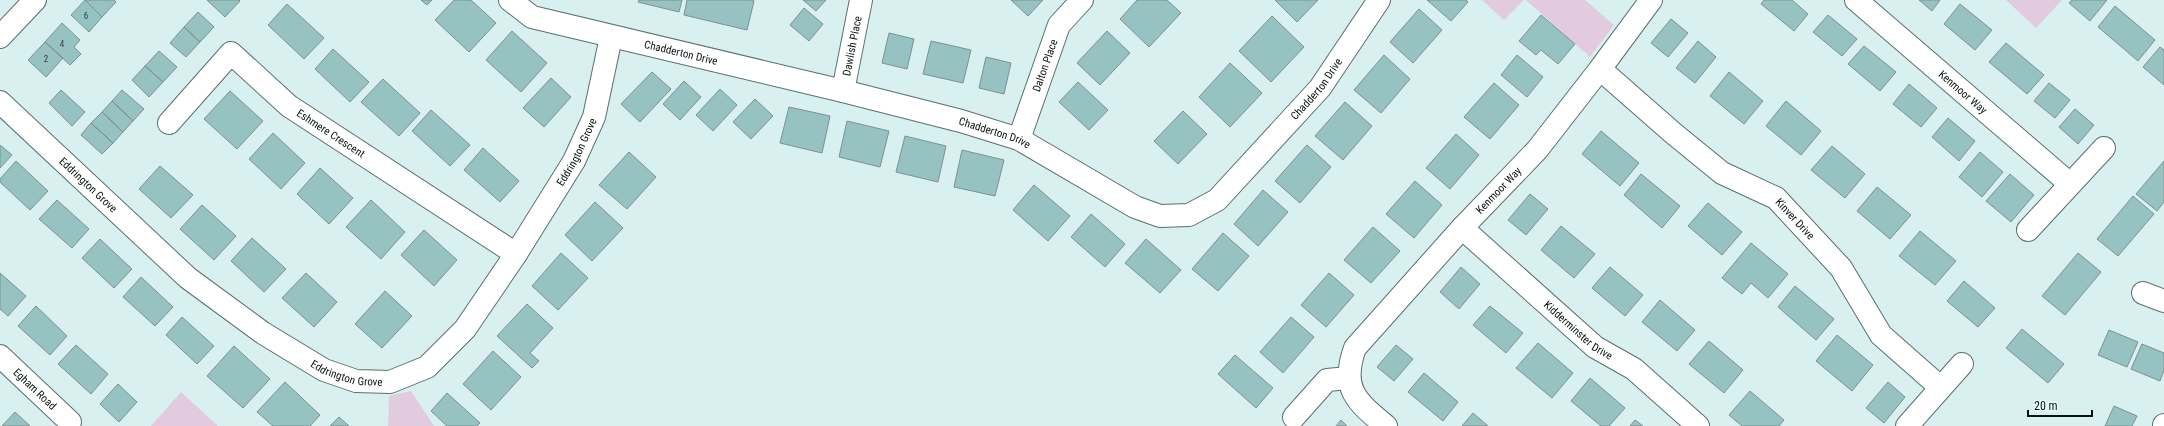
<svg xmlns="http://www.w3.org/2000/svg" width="2164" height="426" viewBox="0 0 2164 426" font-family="'Roboto Condensed',sans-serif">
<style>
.green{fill:#e3cbdf}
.building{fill:#97c2c2;stroke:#7c9191}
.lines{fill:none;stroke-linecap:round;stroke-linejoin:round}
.minor-casing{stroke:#5a6f6f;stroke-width:24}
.minor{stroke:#fff;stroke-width:22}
.labels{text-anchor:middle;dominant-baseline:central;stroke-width:3;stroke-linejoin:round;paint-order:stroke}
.number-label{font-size:9px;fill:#2d3e3e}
.street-label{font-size:11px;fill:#0a1212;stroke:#e5fdfd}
</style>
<rect width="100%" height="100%" fill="#d8f0f0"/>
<!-- green -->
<path class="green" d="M1482,0H1524L1504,20Z
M1526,0H1585L1614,25L1590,57Z
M2006,0H2062L2036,28Z
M411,391L434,426H388L389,396Z
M181,392L218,426H151Z"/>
<!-- building -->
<path class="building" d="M85,0H114L116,2L102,17Z
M85,0L102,17L89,32L71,15Z
M207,0H239L240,1L225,17Z
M421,0H432L427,5Z
M454,0H471L496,23L469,52L435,20Z
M639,0H682L679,12L638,2Z
M687,0H752L754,1L747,30L684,15Z
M803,0H826L816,11Z
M1011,0H1043L1028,16Z
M1137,0H1167L1181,13L1149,47L1120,19Z
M1275,0H1318L1297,22Z
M1427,0H1466L1468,2L1451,21Z
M1764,0H1792L1808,14L1794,31L1761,4Z
M1919,0H1940L1932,11Z
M2072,0H2107L2090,21L2069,3Z
M287,4L324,38L304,59L268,25Z
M1960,4L1992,30L1975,50L1944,24Z
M2115,6L2155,40L2138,61L2098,27Z
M804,8L823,24L809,41L790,25Z
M1419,9L1442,30L1413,63L1390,42Z
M198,12L214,27L200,42L184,27Z
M1541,15L1575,44L1558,64L1541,50L1536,55L1519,41Z
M1828,15L1857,39L1842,56L1813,32Z
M1272,16L1304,47L1271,82L1239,51Z
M1671,19L1688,33L1668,57L1651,43Z
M62,23L80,40L74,47L81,54L70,65L45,42Z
M184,27L200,42L186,57L170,43Z
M512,31L547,63L521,92L486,60Z
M1107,31L1130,53L1100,85L1077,63Z
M889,33L914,39L907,69L882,63Z
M931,41L971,50L963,83L923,74Z
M1698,41L1716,57L1695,83L1676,68Z
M45,42L63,58L46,77L28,60Z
M2006,43L2044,75L2027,94L1989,62Z
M1864,46L1896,72L1880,91L1848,64Z
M2160,47L2164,50V85L2143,67Z
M333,49L369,82L350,102L315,69Z
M159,51L177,67L163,82L145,66Z
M1384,55L1410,79L1381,113L1354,90Z
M1517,55L1543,77L1527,97L1501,75Z
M986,57L1011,63L1004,94L979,88Z
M1230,63L1262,93L1230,127L1199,97Z
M145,66L163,82L149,97L132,80Z
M652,72L671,89L640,122L621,104Z
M1729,72L1763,101L1744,124L1710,96Z
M551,78L571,97L544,127L523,108Z
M383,79L420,113L399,136L361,102Z
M684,81L701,97L680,120L663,104Z
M1078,82L1108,110L1089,130L1059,102Z
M1494,83L1519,105L1490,139L1464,117Z
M2049,83L2070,100L2055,118L2034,101Z
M1909,84L1937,108L1921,127L1893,104Z
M720,89L737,105L713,131L696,115Z
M61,90L85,112L72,126L49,103Z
M122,90L144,109L133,121L112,101Z
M230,91L263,121L237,149L204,119Z
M755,99L773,116L751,139L733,122Z
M112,101L133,121L123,132L102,112Z
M1786,101L1821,131L1801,155L1766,126Z
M1345,102L1372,126L1343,160L1315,136Z
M789,107L830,116L822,153L780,143Z
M2075,109L2094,125L2078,144L2059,127Z
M431,110L470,145L450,166L412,131Z
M1183,111L1207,134L1178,164L1154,141Z
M102,112L123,132L113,143L91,123Z
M1948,118L1975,141L1959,161L1932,137Z
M847,121L889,131L880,167L839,157Z
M91,123L113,143L102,154L81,135Z
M1601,131L1639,163L1620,186L1582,154Z
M273,133L305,163L281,189L249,159Z
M1456,134L1479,155L1450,189L1426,168Z
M905,136L946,146L938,182L896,172Z
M0,145L12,155L0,168Z
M1307,145L1331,167L1300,203L1275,181Z
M1832,146L1865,174L1845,198L1811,170Z
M483,148L519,181L500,202L464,170Z
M962,150L1004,160L995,196L954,187Z
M629,152L656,177L627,209L599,185Z
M1980,152L2003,172L1982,197L1959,177Z
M16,161L48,191L30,210L0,182V179Z
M2164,161V202L2157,211L2136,194Z
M160,166L193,195L171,218L139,189Z
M320,168L353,198L329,224L297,194Z
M1641,174L1680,206L1662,228L1624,195Z
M2010,174L2034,195L2011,222L1986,201Z
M1415,181L1442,205L1414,238L1386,214Z
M1034,185L1070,216L1048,241L1013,210Z
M1877,187L1911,215L1890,239L1857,211Z
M1263,190L1288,212L1258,246L1234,224Z
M1530,194L1548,209L1526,235L1508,220Z
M2133,196L2154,214L2118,256L2097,239Z
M57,200L89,229L72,248L39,219Z
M371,200L405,232L381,259L346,227Z
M595,202L623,228L592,261L565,235Z
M1708,203L1742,232L1722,255L1688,226Z
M202,205L236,236L214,260L180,229Z
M1091,214L1125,244L1105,267L1071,237Z
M1561,226L1595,254L1574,278L1541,250Z
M1373,227L1400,251L1371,283L1344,260Z
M424,230L457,260L434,286L401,255Z
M1920,231L1956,261L1935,285L1899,256Z
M1223,233L1249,256L1218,291L1192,269Z
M252,238L286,269L264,292L231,261Z
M100,239L132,269L114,288L82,258Z
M1146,239L1181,270L1160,293L1125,263Z
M1751,243L1788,274L1768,298L1751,283L1742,294L1722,278Z
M561,253L588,278L558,310L532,286Z
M2078,253L2101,272L2065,315L2042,296Z
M1461,267L1480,284L1459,309L1440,292Z
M1610,267L1643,295L1625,316L1592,288Z
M0,273L26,296L8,316L0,309Z
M306,273L337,302L314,327L282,298Z
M1329,273L1354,295L1326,327L1301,305Z
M141,277L173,307L155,326L123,297Z
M1964,281L1995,308L1978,327L1947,301Z
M1795,286L1834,319L1816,340L1778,307Z
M385,291L412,316L382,348L355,324Z
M1660,300L1695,330L1677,351L1642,322Z
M527,304L553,328L530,353L539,361L532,368L497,336Z
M36,306L67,336L50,355L18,326Z
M1490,306L1523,333L1506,353L1473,325Z
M182,317L214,346L197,364L166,335Z
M1291,317L1314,337L1283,373L1260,352Z
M2022,329L2064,364L2048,383L2006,348Z
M2109,330L2138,342L2127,367L2098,355Z
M1837,335L1873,365L1852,391L1816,361Z
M1709,341L1743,370L1724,393L1689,364Z
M1538,343L1573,373L1552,398L1516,368Z
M2142,344L2164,353V370L2160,381L2131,369Z
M76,345L108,374L91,394L58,364Z
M1396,345L1413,359L1394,381L1377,367Z
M234,346L270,379L243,408L207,376Z
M493,351L521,377L491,410L463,384Z
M1235,355L1273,388L1256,408L1218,374Z
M1424,373L1458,402L1443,421L1408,392Z
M1590,378L1625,408L1609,426H1601L1571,401Z
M285,382L320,415L310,426H273L257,412Z
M1888,382L1905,397L1884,423L1866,408Z
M118,384L137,402L119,422L100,404Z
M1750,391L1784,420L1779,426H1742L1729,415Z
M447,393L480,423L477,426H447L431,411Z
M2114,406L2137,416L2132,426H2105Z
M15,412L30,426H2Z
M1473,413L1488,426H1462Z
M339,417L349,426H330Z
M1341,420L1347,426H1336Z
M1635,420L1643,426H1630Z"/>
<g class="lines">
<defs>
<g id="minor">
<path id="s1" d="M510,0L532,17L843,91L961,121L1019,139L1135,207L1160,216L1189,215L1217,200L1320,88L1379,0"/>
<path id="s2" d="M1856,0L2070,184"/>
<path d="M0,37L35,0"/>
<path id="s3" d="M1600,69L1673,133L1722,173L1776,198L1841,268L1881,335L1940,387"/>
<path id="s4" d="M843,91L861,0"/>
<path id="s5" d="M0,102L188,278L263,333L324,370L356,381L390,382L427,367L465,329L516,254L574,161L594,117L611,37"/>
<path id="s6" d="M169,123L231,53L289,106L516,254"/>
<path id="s7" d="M1019,139L1059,25L1082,0"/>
<path id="s8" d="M1462,228L1595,347L1634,369L1698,426"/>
<path d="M2028,230L2104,148"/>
<path d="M2143,293L2164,301"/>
<path id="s9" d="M0,356L70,422"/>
<path d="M1294,417L1327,380L1349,378"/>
<path id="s10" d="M1386,426C1357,402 1340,389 1355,348L1462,228L1537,150L1600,69L1651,0"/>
<path d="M1907,426L1962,364"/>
<path d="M2164,426V425"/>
</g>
</defs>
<!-- minor casing -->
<use href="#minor" class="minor-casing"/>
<!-- minor -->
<use href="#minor" class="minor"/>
</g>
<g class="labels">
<!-- number labels -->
<g class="number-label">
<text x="86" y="16">6</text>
<text x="62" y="44">4</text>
<text x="46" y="59">2</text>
</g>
<!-- street labels -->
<g class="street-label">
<text stroke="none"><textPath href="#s4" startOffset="46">Dawlish Place</textPath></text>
<text stroke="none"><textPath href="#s1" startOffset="181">Chadderton Drive</textPath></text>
<text stroke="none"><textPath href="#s7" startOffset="78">Dalton Place</textPath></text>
<text stroke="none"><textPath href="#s1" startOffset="901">Chadderton Drive</textPath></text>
<text stroke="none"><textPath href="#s2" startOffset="141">Kenmoor Way</textPath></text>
<text stroke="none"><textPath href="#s6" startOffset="222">Eshmere Crescent</textPath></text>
<text stroke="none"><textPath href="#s1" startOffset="505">Chadderton Drive</textPath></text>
<text stroke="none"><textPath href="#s5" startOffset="793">Eddrington Grove</textPath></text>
<text stroke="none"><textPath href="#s5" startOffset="121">Eddrington Grove</textPath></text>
<text stroke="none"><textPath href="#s10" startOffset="306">Kenmoor Way</textPath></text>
<text stroke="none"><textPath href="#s3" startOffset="248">Kinver Drive</textPath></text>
<text stroke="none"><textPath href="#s8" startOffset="155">Kidderminster Drive</textPath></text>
<text stroke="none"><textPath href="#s5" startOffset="445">Eddrington Grove</textPath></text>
<text stroke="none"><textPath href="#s9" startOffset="48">Egham Road</textPath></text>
</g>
</g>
<!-- scale -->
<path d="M2028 410v6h64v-6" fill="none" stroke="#0a1212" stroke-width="2"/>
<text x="2034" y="410" font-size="12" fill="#0a1212" stroke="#e5fdfd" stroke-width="3" paint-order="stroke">20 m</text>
</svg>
